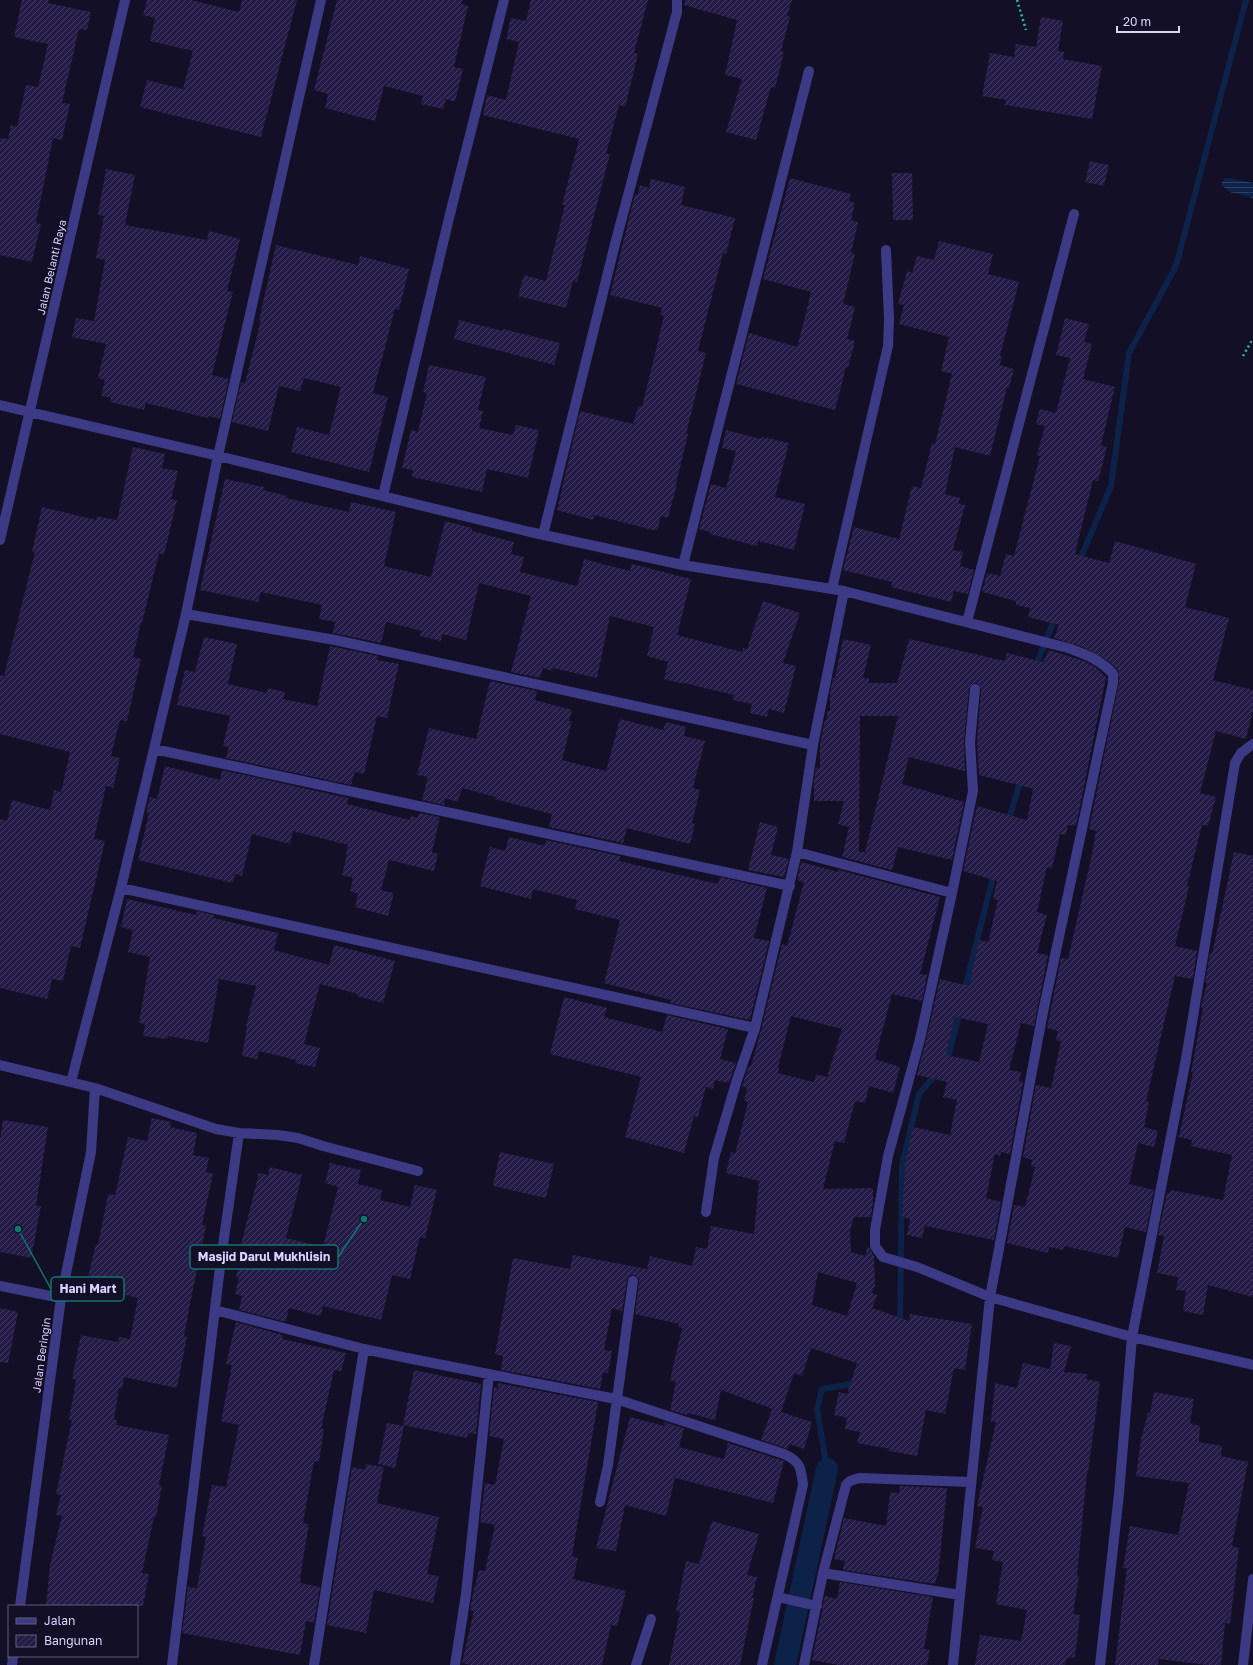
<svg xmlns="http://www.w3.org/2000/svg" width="1253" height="1665" viewBox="0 0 1253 1665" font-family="'Golos Text',sans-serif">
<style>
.water{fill:url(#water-rules)}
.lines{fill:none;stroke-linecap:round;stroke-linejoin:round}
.stream{stroke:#0c2248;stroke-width:6}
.canal{stroke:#0c2248;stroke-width:22}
.building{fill:url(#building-hatch);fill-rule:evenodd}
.path{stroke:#2fb8b0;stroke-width:2.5;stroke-dasharray:2 3;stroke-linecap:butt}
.street{stroke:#3d3a85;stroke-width:10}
.labels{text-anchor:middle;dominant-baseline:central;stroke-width:3;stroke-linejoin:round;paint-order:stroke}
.street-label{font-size:11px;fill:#d9d4ff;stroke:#130f26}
.leader{fill:none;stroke:#0f766e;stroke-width:1.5}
.callout-dot{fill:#0f766e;stroke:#130f26;stroke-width:1.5}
.callout{fill:#130f26;stroke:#0f766e;stroke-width:1.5}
.callout-label{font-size:12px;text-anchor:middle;font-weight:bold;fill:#d9d4ff}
</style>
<defs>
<pattern id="water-rules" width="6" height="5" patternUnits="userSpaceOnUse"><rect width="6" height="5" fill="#0c2248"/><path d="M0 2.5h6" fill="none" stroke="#2f4163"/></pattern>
<pattern id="building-hatch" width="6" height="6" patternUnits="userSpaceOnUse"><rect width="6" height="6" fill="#241b47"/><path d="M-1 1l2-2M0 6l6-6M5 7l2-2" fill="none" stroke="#433b63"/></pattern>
</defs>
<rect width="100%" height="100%" fill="#130f26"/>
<!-- water -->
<path class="water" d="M1224,178L1235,179L1253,183V198L1230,192L1221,185Z"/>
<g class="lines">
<!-- stream -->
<path class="stream" d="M1079,562L1111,486L1129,353L1176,266L1246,0
M1035,667L1056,616
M1008,822L1021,779
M964,992L994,873
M947,1062L960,1011
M900,1325L902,1165L919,1094L937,1073
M827,1469L817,1409L822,1389L858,1383"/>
<!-- canal -->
<path class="canal" d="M785,1665L827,1469"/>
</g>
<!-- building -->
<path class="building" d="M22,0H49L48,3L91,12L87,30L79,29L62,103L70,104L62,140L53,138L36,223L41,224L32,262L0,255V138L8,139L11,125L17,127L26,85L38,87L48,44L14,37Z
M147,0H191L239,12L242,0H297L261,137L140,107L147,80L183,89L193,51L150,41L155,18L143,15Z
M337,0H463L461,4L468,6L454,67L463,69L455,102L446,99L443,109L421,104L423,96L384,86L375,121L325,108L328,94L314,90Z
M531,0H648L634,53L638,54L634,71L625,107L619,105L606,154H610L577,282L573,281L566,308L518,296L524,275L546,281L565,205H562L579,139L483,115L487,95L506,100L519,42L506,39L511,18L526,21Z
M685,0H792L787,16L790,17L781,51L784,52L775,88L771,87L756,140L726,132L742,79L725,75L737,20L684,5Z
M1041,17L1063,21L1058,51L1064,52L1063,59L1102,66L1092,119L1005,105L1006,100L982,96L990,53L1014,57L1016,44L1036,47Z
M1090,161L1109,165L1104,186L1085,182Z
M106,169L135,175L125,225L207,240L209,231L240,239L227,291L233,292L212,375L229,379L220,419L208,416L207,418L146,403L144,410L110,402L111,398L101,396L105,380L98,378L106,344L72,337L76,318L94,321L105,260L96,258L104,216L98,215Z
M892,173H912L913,220H893Z
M790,178L851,194L849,201L855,203L851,220L858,222L851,253L855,254L843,304L855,307L847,339L855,341L848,368L846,367L835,410L736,384L749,333L797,347L806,313L811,292L763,279Z
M651,179L685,187L681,205L735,218L726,254L723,253L698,351L706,353L686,434H688L676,484H677L668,518L661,516L657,531L594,515L593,520L557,510L580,411L633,424L638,406L642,407L664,316L660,315L662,308L610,295L635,194L638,195L640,185L649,188Z
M939,241L993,254L988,274L1019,282L1000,356H1002L1000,365L1014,369L1009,388H1007L990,456L955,447L945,494L960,498L958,503L965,505L953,550L963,552L960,566L974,570L968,594L954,591L951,602L891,587L892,582L843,570L854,527L899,539L912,486L921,488L932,443L935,444L952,374L941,371L949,337L899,324L904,305L898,304L907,271L912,273L917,256L934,260Z
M276,245L358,265L360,256L409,269L399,310L395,309L373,393L388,397L369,472L291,452L297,427L329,435L341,387L304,378L300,391L279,386L268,431L232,422L241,382L245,383L261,320H259Z
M1065,318L1089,324L1084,342L1092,344L1083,379L1115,387L1101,445L1107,447L1098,481L1093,480L1075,554L1109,563L1115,541L1196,564L1185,607L1229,618L1213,680L1253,690V710L1246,739L1216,731L1200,793L1216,797L1208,826L1202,825L1187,886H1189L1175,946L1197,951L1193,979L1175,976L1146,1101L1149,1102L1144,1127L1158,1131L1154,1147L1138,1143L1129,1184L1154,1190L1146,1232L1125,1227L1118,1258L1064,1246L1063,1250L1049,1247L1048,1253L1007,1243L1014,1205L1025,1207L1035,1167L1031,1166L1032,1160L1023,1157L1036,1085L1051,1088L1061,1041L1056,1040L1058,1031L1047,1028L1061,958L1068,959L1092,854L1096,831L1089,829L1119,683L1118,670L1107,660L1083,647L1054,638L1059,625L1028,617L1030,608L1016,605V601L982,592L987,573L1000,576L1006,554L1014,556L1040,456L1037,455L1045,426L1036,424L1040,409L1056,413L1070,358L1056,355Z
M459,320L503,331V329L560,343L554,365L454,339Z
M429,365L486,377L478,410L483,411L479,428L513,435L516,425L539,430L528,478L487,469L482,492L412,477L413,470L402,468L411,430L418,432L427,393L423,392Z
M726,430L761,439L762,437L789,443L775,497L805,504L794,550L758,541L757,546L710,534V532L699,529L711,484L726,488L736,451L722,448Z
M133,447L165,454L162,468L178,471L171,499L177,500L164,555L159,553L142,623L141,622L133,657L141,659L127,721L120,720L111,756L120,758L113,788L106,786L94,839L105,841L80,948L71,946L63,981L52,979L47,999L0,988V819L7,821L12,800L50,810L54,790L61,792L70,752L0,734V675L4,676L35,552H32L42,507L96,520L97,516L117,520Z
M225,479L264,487L263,490L287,496L286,498L349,512L351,502L396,512L384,566L431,577L445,521L472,528V531L514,542L511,554L524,557L520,572L577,586L584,559L630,571L632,564L691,579L677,635L742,652L743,648L747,649L763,601L800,613L783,663L796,666L784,713L769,709L767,717L750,713L752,704L733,700L734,695L684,683V684L664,679L668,662L647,656L654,627L610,616L597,678L553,668L552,671L543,668L540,678L511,672L531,596L479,583L466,640L442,634L441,641L420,636L422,631L386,622L381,643L333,633L335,622L319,619L322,605L261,592L258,602L200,590Z
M204,637L237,644L228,684L267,693L268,688L285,692L283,699L317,706L330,646L378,656L377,660L399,664L387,718L377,716L364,774L355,772L351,785L226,758L229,747L223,746L230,716L177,705L185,670L195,672Z
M843,639L871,645L863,678H869V683H897L909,639L1005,661L1007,653L1043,662L1049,650L1084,661L1095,667L1106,677L1076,826L1068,825L1066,835L1060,834L1052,868L1047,867L1037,912L1047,915L1037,953L1048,955L1034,1026L1021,1023L1009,1070L1021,1072L1019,1081L1023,1082L1010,1154L1001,1152L1000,1156L995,1154L986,1198L1001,1202L994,1240L925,1226L922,1238L907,1235L910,1219L902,1217L905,1164L913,1127L950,1135L957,1100L943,1097L947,1082L917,1075L926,1040L940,979L969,986L979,940L988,942L998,900L993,899L997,881L963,871L977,806L1027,820L1033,789L979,775L977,742L981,689L978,684L973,683L969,688L964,741L965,771L909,757L902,784L964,802L952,860L898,847L892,870L842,857L849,827L838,824L844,801H814V781L816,768H820V744L825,720H827V711H830V692L833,678H835ZM860,716H898L865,852H859ZM955,1017L988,1024L979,1062L946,1055Z
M490,681L537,691L535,700L572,710L569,721H572L562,760L606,771L620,719L663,730L666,722L686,727L684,736L705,741L693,788L700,790L692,823L695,824L690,844L627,828L623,843L549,827L552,814L495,799L496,797L462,788L458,802L445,798L444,805L422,800L428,777L417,775L429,728L476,739Z
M165,766L220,780L222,770L348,798L347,804L410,820L411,816L418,818L419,813L440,817L432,852L438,854L434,871L389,860L381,890L394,893L388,916L355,907L358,894L350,891L353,878L342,875L347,854H346L348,845L293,831L290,844L252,834L242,876L235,874L233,883L138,860L149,813L146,812L150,797L157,799Z
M760,822L778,827L771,855L789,859L784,877L748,870Z
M509,837L544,846L546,840L620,856L619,861L718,884L720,877L767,888L754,938L769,941L750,1020L670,1003L671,1000L604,983L620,920L575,909L577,900L533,889L531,899L480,886L490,847L505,851Z
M1234,852L1253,856V1297L1208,1285L1203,1315L1183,1311L1186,1291L1176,1290L1178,1277L1157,1273L1164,1236L1158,1235L1167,1193H1170L1171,1190L1223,1200L1232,1155L1191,1146L1192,1140L1179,1137L1193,1072H1191L1203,1008L1201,1007L1207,983L1205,982L1210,954H1212Z
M801,862L838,872L839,870L940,897L920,974L927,975L922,1001L892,994L875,1059L900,1067L893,1093L869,1086L865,1103L855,1101L844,1143L835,1141L823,1189L873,1188V1202L871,1217H854L850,1231L851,1252L865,1256L868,1246L874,1256L875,1287H874L872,1293L877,1295L872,1308L909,1321L910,1314L972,1324L965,1370L954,1368L945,1414L926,1410L917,1456L889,1451L890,1449L857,1443L860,1432L845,1429L847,1418L834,1415L839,1392L847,1394L857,1363L811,1348L802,1376L794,1373L781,1412L721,1390L715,1420L687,1413V1415L670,1410L676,1382L670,1380L682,1328L678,1327L679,1324L635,1314L639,1281V1278L634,1275H630L627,1280L622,1311L612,1308L604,1350L612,1351L608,1373L603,1372L600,1389L501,1370L503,1356L495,1354L513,1258L570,1269L573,1255L647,1269L650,1256L692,1266L696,1247L707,1249L711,1226L754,1234L759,1181L726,1173L731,1152L735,1154L748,1102L744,1101L747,1088L742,1086L749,1066H751L761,1030L782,944L787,946L804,882L797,880ZM791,1016L842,1029L827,1077L816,1074L814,1082L778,1073L779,1067H778ZM818,1272L857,1283L847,1316L812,1305Z
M127,899L196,915L197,911L214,915L213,918L278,933L274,950L329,965L334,945L395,961L383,1003L357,996L358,994L320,984L304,1044L320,1048L315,1067L295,1063L296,1060L259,1051L257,1059L242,1056L247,1026H246L256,986L219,979L208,1043L168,1036L167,1039L143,1036L145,1024L139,1023L150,957L128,952L133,930L121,927Z
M564,997L607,1008L604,1017L662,1032L667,1015L728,1029L720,1059L736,1063L729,1083L715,1080L713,1089L706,1087L698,1117L694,1116L684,1153L625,1137L641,1077L550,1054Z
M152,1118L171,1122L170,1127L197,1133L193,1155L209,1158L206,1172L213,1174L202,1225L206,1226L190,1304L184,1336L187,1337L177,1388L124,1377L122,1389L119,1388L114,1420H117V1425L169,1435L159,1485L162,1486L156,1517H154L142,1573L149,1574L143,1606H107L90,1603V1606H46L50,1565L62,1516L56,1515L61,1495L56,1494L72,1420H69L76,1380L72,1379L81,1335L118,1342L119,1337L130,1339L138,1298L86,1285L96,1244L98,1245L108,1194L115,1195L128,1137L147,1141Z
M3,1120L48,1127L36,1206H41L31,1258L0,1252V1139Z
M500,1152L554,1164L546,1198L493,1186Z
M330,1163L361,1170L358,1184L382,1190L380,1200L410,1207L415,1185L437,1190L425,1238L420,1237L410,1279L392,1275L381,1320L323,1306L321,1316L289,1308L286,1322L239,1310L242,1296L235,1294L239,1278L236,1277L241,1257L238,1256L259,1173L268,1175L270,1167L302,1175L286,1238L323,1247L338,1187L325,1183Z
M0,1308L18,1312L8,1363L0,1362Z
M236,1322L283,1335L282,1339L346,1353L341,1371L334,1370L321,1429H324L319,1462L314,1461L303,1523L309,1524L300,1578H301L300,1583L320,1587L314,1623L306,1621L300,1655L182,1633L188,1587L197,1588L206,1537L202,1536L212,1485L226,1487L239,1425L221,1421L232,1365L226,1364Z
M1054,1343L1071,1346L1064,1372L1088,1374L1086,1379L1100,1382L1088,1473H1087L1077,1576H1079L1073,1614L1080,1615L1075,1657L1066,1659L1065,1665H975L980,1635L1021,1641L1027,1610L996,1604L1003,1562L992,1560L994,1551L975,1548L983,1507L977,1506L996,1422L991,1421L995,1383L1017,1388L1023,1363L1050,1369Z
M414,1370L481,1384L476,1434L468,1433L467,1438L403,1425Z
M498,1383L598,1402L572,1556L578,1558L573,1579L626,1591L617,1626L611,1625L602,1665H470L462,1663L474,1611L470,1610L473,1594L479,1570L485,1571L495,1525L480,1522L485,1483L495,1485L504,1439L489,1436L494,1387L498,1388Z
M1154,1392L1194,1399L1190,1423L1200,1426L1199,1442L1222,1446L1221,1456L1248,1462L1232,1546L1239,1548L1230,1624L1225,1623L1221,1665H1207L1159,1659L1158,1665H1115L1127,1568H1123L1130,1526L1178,1535L1189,1483L1136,1476L1141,1439L1148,1413H1150Z
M772,1409L812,1422L804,1449L789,1444L788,1449L761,1440Z
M630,1417L664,1426L665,1422L684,1428L679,1447L724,1459L728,1443L784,1461L773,1503L675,1478L666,1516L625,1505L616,1551L596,1548Z
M387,1423L404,1426L395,1468L378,1464Z
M366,1464L384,1467L377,1503L439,1517L427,1574L439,1576L433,1603L374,1590L366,1633L327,1625L352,1467L365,1470Z
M900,1486L947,1488L938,1576H937L935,1584L843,1570L845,1561L834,1559L844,1518L886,1526L890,1492L899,1493Z
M712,1521L759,1534L747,1575L757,1577L752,1598H754L740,1665H669L680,1612L676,1611L686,1561L699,1564Z
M840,1582L933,1597L924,1649L930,1650L927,1665H839L812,1660L825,1596L837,1599Z"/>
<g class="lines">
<!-- path -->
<path class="path" d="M1017,0L1026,30
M1243,356L1251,342H1253"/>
<!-- street -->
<path class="street" d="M0,405L218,456L530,532L683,565L844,591L1068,648C1085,654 1101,660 1113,674V683L1043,1012L990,1297L953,1665
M383,496L449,218L504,0
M543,535L615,244L677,12V0
M0,540L125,0
M683,565L809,71
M832,589L888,346L889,319L886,250
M186,614L335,640L813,745
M967,622L1074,214
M975,689L970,742L973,791L952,893L920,1039L888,1156L875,1230V1246L883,1257L917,1267L990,1297L1132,1337L1253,1365
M154,749L790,886
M797,852L952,893
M121,888L755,1028
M0,1065L95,1088L216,1129L239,1133L278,1135L298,1138L323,1146L418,1171
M71,1082L121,888L186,614L218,456L321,0
M706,1212L714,1158L736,1083L755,1028L797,852L813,745L844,591
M0,1286L61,1298
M215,1310L364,1349L407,1358L616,1399L784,1454C801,1462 801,1468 803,1485L762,1665
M600,1502L608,1465L633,1281
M823,1573L960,1595
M778,1597L817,1606
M20,1606L61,1298L91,1152L95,1088
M12,1665L13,1656
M172,1665L221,1259L239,1133
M314,1665L364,1349
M455,1665L466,1594L489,1374
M636,1665L651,1619
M804,1665L823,1573L846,1485L850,1481L859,1478L971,1482
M1100,1665L1119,1494L1132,1337L1186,1059L1235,763L1241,753L1253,744
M1243,1665L1253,1579"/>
</g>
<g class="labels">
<!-- street labels -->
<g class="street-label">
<text transform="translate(51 267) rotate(-77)">Jalan Belanti Raya</text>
<text transform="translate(41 1355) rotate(-82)">Jalan Beringin</text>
</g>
</g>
<!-- callouts -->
<path class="leader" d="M364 1219L338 1257M18 1229L51 1289"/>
<g class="callout-dot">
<circle cx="364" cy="1219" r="4"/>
<circle cx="18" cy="1229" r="4"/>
</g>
<g class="callout">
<rect x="190" y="1245" width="148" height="24" rx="4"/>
<rect x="51" y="1277" width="73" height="24" rx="4"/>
</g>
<g class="callout-label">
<text x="264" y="1261">Masjid Darul Mukhlisin</text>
<text x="88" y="1293">Hani Mart</text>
</g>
<!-- legend -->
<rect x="8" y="1605" width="130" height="52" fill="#130f26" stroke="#625e7d"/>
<rect x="16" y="1618" width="20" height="6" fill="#3d3a85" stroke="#625e7d"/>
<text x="44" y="1625" font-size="12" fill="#d9d4ff">Jalan</text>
<rect x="16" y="1635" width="20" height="12" fill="url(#building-hatch)" stroke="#625e7d"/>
<text x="44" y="1645" font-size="12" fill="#d9d4ff">Bangunan</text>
<!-- scale -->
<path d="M1117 26v6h62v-6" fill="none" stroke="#d9d4ff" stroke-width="2"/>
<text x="1123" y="26" font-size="12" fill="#d9d4ff" stroke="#130f26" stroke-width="3" paint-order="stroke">20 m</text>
</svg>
